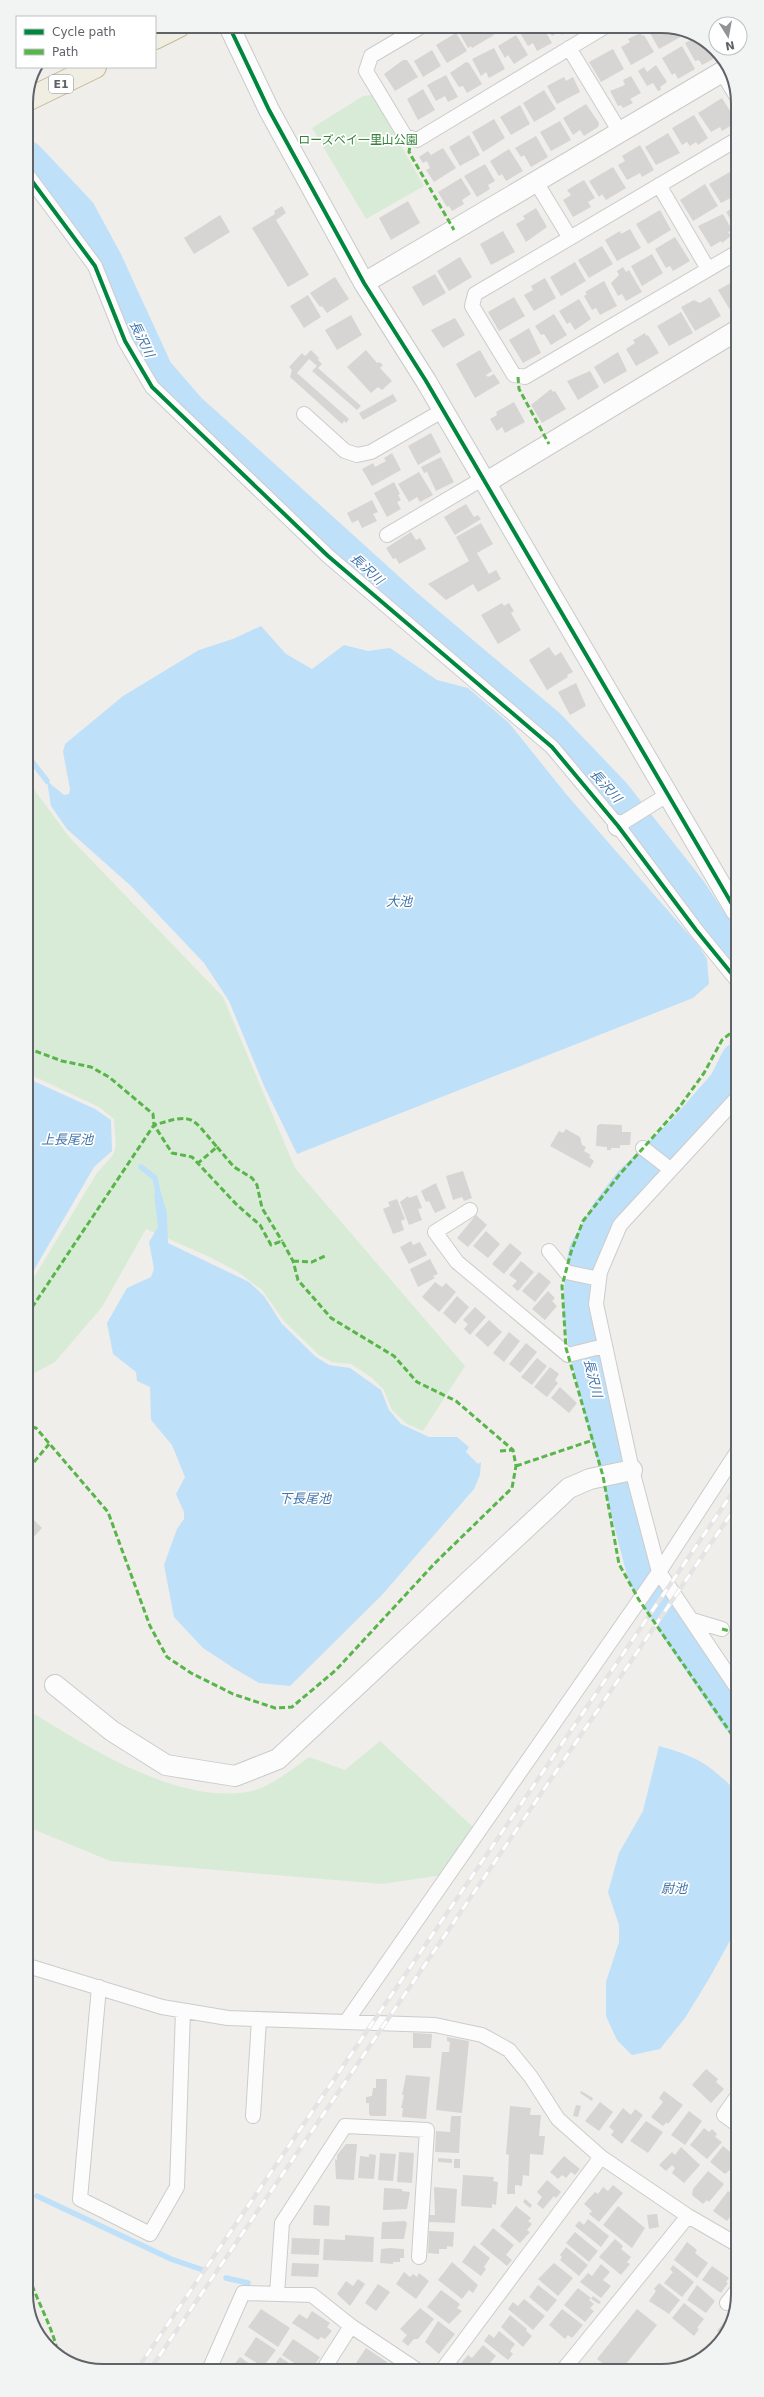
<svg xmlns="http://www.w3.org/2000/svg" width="764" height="2397" viewBox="0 0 764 2397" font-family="'DejaVu Sans','Noto Sans JP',sans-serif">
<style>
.green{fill:#d8ebd6}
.water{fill:#bfe0f9}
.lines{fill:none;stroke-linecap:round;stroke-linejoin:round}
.stream{stroke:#bfe0f9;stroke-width:5.5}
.river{stroke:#bfe0f9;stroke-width:32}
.building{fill:#d6d5d3}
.street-casing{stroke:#cbcccc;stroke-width:16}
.secondary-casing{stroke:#cacacb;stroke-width:22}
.highway-casing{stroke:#c8b996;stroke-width:24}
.street{stroke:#fdfcfc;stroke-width:14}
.secondary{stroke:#fdfcfc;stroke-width:20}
.highway{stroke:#f0ede3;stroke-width:22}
.rail-casing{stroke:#e4e4e4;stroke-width:4.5}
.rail{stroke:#fff;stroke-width:3;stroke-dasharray:9;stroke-linecap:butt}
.quiet{stroke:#58b549;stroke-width:3;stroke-dasharray:6 3;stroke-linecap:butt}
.cycleway-casing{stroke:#fff;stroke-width:6}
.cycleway{stroke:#00873e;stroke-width:4}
.labels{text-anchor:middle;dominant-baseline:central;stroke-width:3.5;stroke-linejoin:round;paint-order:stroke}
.shield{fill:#fff;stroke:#8f9295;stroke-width:1}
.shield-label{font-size:11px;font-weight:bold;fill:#5f6368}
.park-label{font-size:12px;fill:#348238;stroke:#fff}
.water-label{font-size:13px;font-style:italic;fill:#4174aa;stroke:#fff}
.rim{fill:none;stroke:#5f6368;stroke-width:2}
</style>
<rect width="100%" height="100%" fill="#efeeea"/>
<!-- green -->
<path class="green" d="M372,95L424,186L366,219L312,128L363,96Z
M27,780L70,838L223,997L295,1168L465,1366L423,1431L407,1424L392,1410L384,1390L371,1377L351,1364L332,1362L319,1355L284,1321L262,1290L238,1272L212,1258L146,1229L102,1307L55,1362L27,1377V1289L97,1173L113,1155L116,1146L114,1119L99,1107L27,1073Z
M28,1710C86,1746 180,1807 252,1791C270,1787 294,1768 309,1757L345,1770L380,1741L473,1827L443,1875L382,1884L110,1861L28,1827Z"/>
<!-- water -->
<path class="water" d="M261,626L286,654L312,669L344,645L368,651L390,648L437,680L468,688L509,723L566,794L698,945L707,959L709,984L693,998L297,1154L265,1088L229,1001L204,963L132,887L67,829L51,806L47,781L64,795L69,794L70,789L63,752L65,744L123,696L199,650L233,639Z
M27,1078L95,1109L111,1120L112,1151L94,1167L27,1282Z
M161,1192L167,1213L168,1243L249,1282L264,1296L282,1324L316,1357L329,1365L350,1368L381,1390L389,1410L401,1424L429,1437H457L469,1447L466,1452L478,1464L481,1462L480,1475L474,1489L382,1595L290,1686L259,1683L235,1669L203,1648L174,1617L164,1565L177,1529L184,1519V1512L176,1494L185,1477L172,1445L151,1420L150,1387L137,1381L136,1372L113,1354L107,1323L127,1288L151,1277L154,1269L149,1242L158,1227L154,1194Z
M659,1746C698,1757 709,1764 737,1792L738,1926L710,1977L685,2018L660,2049L632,2055L617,2040L606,2016V1982L619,1942V1925L608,1892L619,1853L643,1811Z"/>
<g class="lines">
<!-- stream -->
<path class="stream" d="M27,755L47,781
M141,1167L155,1178L158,1193
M37,2196L171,2259L203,2270
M226,2278L248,2283"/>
<!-- river -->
<path class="river" d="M28,157L80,212L106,260L157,371L189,408L409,607L549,725L614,793L691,891L736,959
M737,1059L725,1083L682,1132L630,1182L607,1212L585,1251L581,1271L579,1314L589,1367L644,1577L672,1622L737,1718"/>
</g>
<!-- building -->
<path class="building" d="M466,26H489L494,35L472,48L471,46L468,48L459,32Z
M492,26H509L499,32H496Z
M529,26H542L552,43L537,51L533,43L528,46L520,33Z
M546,26H575L576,27L562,35L560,31L552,36Z
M646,26H666L684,35L659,49Z
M456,33L467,51L447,63L436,45Z
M640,33L643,36L644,35L654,52L631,65L621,47L630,42L628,39Z
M516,35L528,55L514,64L508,55L505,58L498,46Z
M694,38L712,45L717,57L702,65L699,60L695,61L685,43Z
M682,46L695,69L678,79L675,73L672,75L662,58Z
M494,48L505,69L489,78L486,72L481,76L472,59Z
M613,49L624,69L601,82L589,62Z
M432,50L441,66L423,77L414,61Z
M403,60H407L418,77L395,91L384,74Z
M466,62L469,63L482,84L467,93L463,86L459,87L450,73Z
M656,65L667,82L660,87L661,90L658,91L653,83L647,86L638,71L644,67L647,72Z
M446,75L458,97L448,102L445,96L436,101L427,85Z
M631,76L641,93L630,99L633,103L623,108L621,105L618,106L610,91L625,85L623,80Z
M564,77L566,81L573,77L580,92L557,104L547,86Z
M423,89L435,110L418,120L407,99Z
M544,90L556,109L534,122L523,103Z
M722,98L735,119V123L722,131L720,127L711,132L698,113Z
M586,104L599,123L598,127L584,136L580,130L573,135L563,118Z
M520,105L530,124L511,135L500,117Z
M694,115L708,138L698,145L696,142L690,146L687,142L682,145L672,128Z
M494,119L505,138L483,152L472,132Z
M560,121L571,140L551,151L540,132Z
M668,133L680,153L656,165L645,147Z
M469,135L480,155L460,166L449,147Z
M536,136L548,157L531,167L524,155L521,157L515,148Z
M640,145L654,170L642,177L640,173L627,180L618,165L625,161L622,156Z
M443,148L456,168L434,182L426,170L430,168L427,161L423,163L419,157L428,151L431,155Z
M509,149L523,171L506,181L502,174L499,176L490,161Z
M485,164L495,181L488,185L490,189L477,197L464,176Z
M613,167L626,188L606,200L602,194L599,197L589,181Z
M733,170L736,174V195L721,203L709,184Z
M461,178L471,194L462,200L464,204L452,211L449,206L447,207L438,192Z
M584,180L595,198L588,202L591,207L573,217L563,200L571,195L567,190Z
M705,184L718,206L693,221L680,200Z
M408,201L420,223L391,240L379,218Z
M282,206L286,213L276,220L309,275L288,287L252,228L275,214L274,211Z
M736,206V228L726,212Z
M536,208L547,227L526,242L516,224L525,219L523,216Z
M660,210L671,230L648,244L636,224Z
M723,214L732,230L728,232L731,236L722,243L721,241L711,247L698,226Z
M220,215L230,232L194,254L184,238Z
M630,229L641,248L617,261L605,240L620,231L621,234Z
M503,231L515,252L491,265L480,244Z
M675,237L690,261L673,271L670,266L666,268L655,249Z
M602,246L613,264L589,278L578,260Z
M652,254L663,273L642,286L631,266Z
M460,257L472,277L449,291L437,271Z
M575,262L586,281L561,296L550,277Z
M623,267L626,272L629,270L642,292L626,301L622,294L618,296L611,283L619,275L617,271Z
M435,274L446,293L423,306L412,287Z
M335,277L349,299L327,313L322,306L320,307L310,293Z
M545,278L556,298L534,311L524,295L533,290L531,286Z
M736,280V306L730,310L718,290Z
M604,281L617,306L600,315L596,308L592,310L584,296L587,294L585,292Z
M308,295L321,317L304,328L290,306Z
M514,297L525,316L499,331L488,312Z
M710,297L721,316L695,331L681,307L694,300L700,303Z
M579,299L591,319L575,330L570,322L567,324L559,311Z
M681,312L693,333L669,346L657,326Z
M554,314L567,335L551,345L544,334L541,335L535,326Z
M351,315L362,335L337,350L325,330Z
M455,318L465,335L443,348L431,330Z
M529,328L541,353L523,363L509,340Z
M645,333L646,336L648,335L659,353L636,366L626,349L635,343L633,340Z
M311,350L319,358L318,360L322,364L318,368L361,406L357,410L312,371L317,366L309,359L297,373L349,419L346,423L344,421L342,424L290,377L292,370L289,367L302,353L305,356Z
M366,350L377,363L379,362L383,365L380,368L392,381L382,390L378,387L371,393L347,367Z
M480,350L492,371L486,375L488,377L494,374L500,383L475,398L456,364Z
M618,352L627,371L604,384L594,367Z
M590,371L599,387L578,400L567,381Z
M551,389L553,392L555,391L566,409L542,423L531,405Z
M393,394L397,401L363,420L359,413Z
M514,402L525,422L505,433L502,427L497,431L490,419L497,415L496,412Z
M431,433L441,452L418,465L408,446Z
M392,453L401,470L372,486L362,469L373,463L375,467L386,461L384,458Z
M441,457L454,482L436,491L427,472L424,473L421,467Z
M419,472L433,495L420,502L417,497L409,502L398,484Z
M394,482L400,494L398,495L401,500L397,502L401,509L387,517L374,493Z
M372,500L378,512L373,514L377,521L362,528L358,520L352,523L347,513Z
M466,504L474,517L478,515L481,519L455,535L444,517Z
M481,523L493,544L477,553L489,574L496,570L501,579L478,592L473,584L446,600L428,584L469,561L456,537Z
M411,532L416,540L420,538L426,549L399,564L396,558L393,559L386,548Z
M502,603L504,606L509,603L514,611L511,613L521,630L498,644L481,615Z
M549,647L555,656L561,652L573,672L567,675L568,677L547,690L529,660Z
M576,683L586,706L570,715L558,692Z
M600,1124L622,1125V1132H631L630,1145H620V1148H611V1150H607V1147L596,1146L597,1126Z
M566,1129L580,1137L582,1145L586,1147L584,1151L591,1155L589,1157L594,1161L590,1168L550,1146L559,1131L563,1133Z
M463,1171L472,1198L464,1201L462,1197L453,1200L446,1176Z
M436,1183L446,1208L435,1213L429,1201L426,1202L421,1191Z
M417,1195L422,1208L418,1209L422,1220L409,1225L400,1202L408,1196L409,1198Z
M397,1199L405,1219L401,1221L404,1230L393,1234L383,1209L390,1206L388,1202Z
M476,1215L487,1225L468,1247L457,1238Z
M486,1231L500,1244L488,1258L473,1246Z
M411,1241L413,1245L420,1242L427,1255L409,1264L400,1247Z
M510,1243L522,1253L504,1274L492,1264Z
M430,1259L438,1274L433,1276L435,1278L418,1287L410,1269Z
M521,1261L534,1272L518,1291L512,1286L517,1281L509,1275Z
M539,1272L551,1282L535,1302L522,1291Z
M435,1282L442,1287L446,1283L456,1292L439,1312L422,1297Z
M548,1291L555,1298L552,1301L557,1306L545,1320L532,1309Z
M457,1296L469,1307L455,1324L443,1313Z
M475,1307L486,1317L470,1335L464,1329L468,1324L463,1320Z
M489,1320L502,1332L488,1347L475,1335Z
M509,1332L520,1341L504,1362L493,1353Z
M526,1343L537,1352L520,1373L509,1364Z
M537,1358L547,1366L532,1385L521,1377Z
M550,1367L559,1374L555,1380L558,1383L547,1397L534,1387Z
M560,1387L577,1403L569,1413L551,1398Z
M28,1514L42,1528L28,1543Z
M413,2033L432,2034L431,2048H413Z
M447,2037L469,2041L462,2113L436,2110L442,2052H449L450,2042L447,2041Z
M706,2069L718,2079L716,2082L724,2089L711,2103L692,2085Z
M406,2075L430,2077L426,2119L402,2117L403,2108H401L404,2095H402Z
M376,2079H387L386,2116H371L369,2114V2103H366V2097L372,2096L373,2088H376Z
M581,2091L593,2098L592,2101L580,2093Z
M664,2091L683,2105L668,2124L667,2122L663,2126L651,2117L663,2102L659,2098Z
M600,2102L613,2112L599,2131L585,2121Z
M576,2105L581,2106L578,2117L573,2116Z
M510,2106L531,2108L530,2115H541L539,2136H545L543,2155L530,2154L529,2176L523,2175L522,2186L515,2185V2194H507L509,2155L506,2154Z
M623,2108L631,2115L635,2109L643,2115L622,2144L611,2135L614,2131L609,2127Z
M689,2111L702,2121L685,2145L671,2135Z
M451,2116H461L459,2153L435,2152L436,2131L450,2132Z
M646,2121L663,2132L648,2153L630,2141Z
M704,2128L709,2132L712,2129L717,2134L715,2137L722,2142L707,2159L690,2145Z
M346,2144H357L354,2180L336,2179L335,2159L337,2160V2155Z
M723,2146L735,2156L732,2160L737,2164L725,2174L710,2162Z
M681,2147L700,2165L684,2183L672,2173L675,2168L672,2165L666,2171L659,2165L672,2152L675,2155Z
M399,2152L414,2153L412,2183L397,2182Z
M380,2153L396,2154L393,2181L378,2180Z
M369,2154L376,2155L374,2179L358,2178L360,2156L369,2157Z
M564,2156L580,2169L575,2175L571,2172L566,2178L562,2175L558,2179L550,2172Z
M438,2158L452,2159V2163L438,2162Z
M454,2159H460V2168H454Z
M708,2171L724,2184L709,2202L707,2200L703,2204L692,2195L693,2189Z
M463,2175L494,2177L493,2181L498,2182L496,2205L492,2204V2208L461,2206Z
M547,2180L561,2192L556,2198L554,2196L543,2209L537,2204L542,2197L537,2192Z
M613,2185L623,2193L599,2222L589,2214L592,2211L584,2204L595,2192L598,2194L603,2187L608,2191Z
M434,2187L457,2189L455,2223L428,2222L429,2215H435Z
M384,2188L402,2189V2191L410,2192L407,2209L383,2210Z
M736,2190L738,2192V2207L727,2221L713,2211L728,2191L733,2195Z
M525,2199L532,2205L530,2208L523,2202Z
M314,2205L330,2206L329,2226L313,2225Z
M516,2206L531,2218L528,2221L532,2224L527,2230L530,2232L520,2243L500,2226Z
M618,2206L645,2228L632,2248L603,2225Z
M657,2214L659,2227L649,2229L647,2215Z
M588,2219L609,2236L601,2247L575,2226L579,2221L584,2225Z
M405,2221L407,2223L404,2239H381L382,2222Z
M493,2228L514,2245L506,2255L512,2260L507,2266L480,2244Z
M429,2231L454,2232L453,2247L447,2246V2249H439V2254L428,2253Z
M575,2232L598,2251L589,2262L566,2243Z
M345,2235L374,2237L373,2262L323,2260L324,2239L345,2240Z
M292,2238L320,2239L319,2255L291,2254Z
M615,2239L623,2246L621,2249L631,2257L627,2262L630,2264L621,2275L599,2257Z
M687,2242L697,2250L695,2253L708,2263L697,2278L674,2260Z
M474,2245L490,2258L484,2267L486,2269L481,2276L462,2262Z
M566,2247L588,2265L579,2276L560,2260L562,2257L560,2255Z
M390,2248L404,2249V2258H400V2262H393V2264L380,2263L381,2249Z
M452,2262L478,2285L473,2293L469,2290L462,2299L438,2280Z
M292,2263L319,2264L318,2277L291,2276Z
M554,2263L573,2278L558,2296L538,2279Z
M601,2264L610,2272L603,2280L611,2286L601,2298L580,2282L588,2273L592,2276Z
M673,2265L694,2282L682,2297L664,2283L673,2272L670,2269Z
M712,2266L729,2278L726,2282L728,2283L721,2293L702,2280Z
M404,2272L410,2277L413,2274L417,2277L419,2273L429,2281L416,2299L396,2284Z
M358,2279L365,2284L350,2306L337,2294L346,2281L353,2286Z
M659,2283L680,2300L669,2314L649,2301L656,2291L654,2289Z
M378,2284L390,2292L376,2311L365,2303Z
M538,2285L557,2300L547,2312L529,2297Z
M697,2285L715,2301L706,2313L687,2300Z
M578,2288L591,2298L589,2300L594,2304L590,2308L594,2311L585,2322L564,2305Z
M441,2290L460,2304L457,2308L462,2311L449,2324L427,2307Z
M593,2296L601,2302L599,2304L591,2299Z
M524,2299L545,2316L533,2330L508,2309L513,2302L518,2306Z
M684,2303L704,2319L697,2328L699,2329L694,2336L672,2318Z
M420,2308L434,2319L418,2339H414L408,2346L402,2341L407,2335L400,2329Z
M261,2309L290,2328L278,2347L248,2327Z
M562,2309L583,2325L572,2338L568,2335L565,2339L549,2325Z
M637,2309L657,2325L622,2369H610L597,2359Z
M312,2311L330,2323L327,2327L332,2331L325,2339L321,2337L318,2340L292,2323L299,2314L307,2319Z
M510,2315L527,2329L526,2331L532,2336L523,2347L501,2327Z
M727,2318L729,2320L724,2336L717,2331Z
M438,2321L455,2334L439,2354L425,2342Z
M499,2331L515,2344L510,2351L513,2354L508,2360L484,2341L489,2334L494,2338Z
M256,2337L276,2350L263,2367L244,2355Z
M293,2339L320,2357L311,2370L305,2366L303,2369L282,2355Z
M483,2345L496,2356L485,2369H462L465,2365L462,2362L468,2355L472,2358Z
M366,2348L387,2362L382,2370H359L354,2366Z
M240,2357L258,2370H230Z
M280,2357L299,2370H271Z
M504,2363L512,2369H499Z"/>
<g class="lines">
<defs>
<path id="street" d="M422,26L371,56L366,71L405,136L417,140L606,26
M569,48L620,132
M722,72L735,94
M736,140L475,294L472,306L514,375L525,377L736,253
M26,173L95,266L125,341L152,387L328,556L552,747L618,826L696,930L736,979
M536,182L570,238
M659,185L708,269
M304,414L345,451L357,455L371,452L442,411
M387,535L482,479
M619,825L667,795
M737,1098L620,1225L600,1272L596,1304L632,1470L659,1572L737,1688
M643,1148L670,1169
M470,1210L435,1232L457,1262L568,1355L604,1346
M549,1251L566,1272L599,1279
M692,1620L722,1629
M28,1966L162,2007L228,2018L435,2025L482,2035L509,2050L531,2077L558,2119L601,2157
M99,1987L80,2199L150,2234L177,2187L183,2011
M346,2022L659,1572L737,1452
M738,2095L724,2115L738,2125
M253,2116L259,2019
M277,2294L282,2223L345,2126L427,2130L419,2257
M727,2303L738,2289
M443,2369L601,2157L688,2216L738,2245
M564,2369L688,2216
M209,2370L243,2293L312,2295L351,2326
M323,2370L351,2326L417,2370"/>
<path id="secondary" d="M229,26L269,110L364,283L426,381L736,911
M364,283L727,69
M485,483L736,331
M618,826L619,825
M55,1685L112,1731L166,1765L235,1776L278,1759L569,1488L590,1479L632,1470"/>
<path id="highway" d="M155,38L179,26
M27,100L95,67"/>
</defs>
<!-- street casing -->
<use href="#street" class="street-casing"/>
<!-- secondary casing -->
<use href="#secondary" class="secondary-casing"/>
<!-- highway casing -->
<use href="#highway" class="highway-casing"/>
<!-- street -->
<use href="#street" class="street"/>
<!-- secondary -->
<use href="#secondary" class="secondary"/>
<!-- highway -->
<use href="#highway" class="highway"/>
<defs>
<path id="rail" d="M136,2371L737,1486
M149,2371L737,1505"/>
</defs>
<!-- rail casing -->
<use href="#rail" class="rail-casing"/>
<!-- rail -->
<use href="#rail" class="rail"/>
<!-- quiet -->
<path class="quiet" d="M411,139L409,152L454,230
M518,377L519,389L549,444
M737,1028L722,1040L704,1073L678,1109L620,1174L583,1221L571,1252L562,1286L566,1348L603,1476L619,1564L639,1600L737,1742
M27,1048L62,1061L91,1067L109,1077L153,1114L154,1125C195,1113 190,1116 217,1147L197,1164
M217,1147L234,1167L252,1178L257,1185L262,1208L282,1241
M293,1261L312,1262L325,1256
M27,1315L154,1125L172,1153L192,1157L237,1205L260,1225L271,1245L282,1241L293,1261L298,1280L331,1318L394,1356L417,1382L456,1401L513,1450L516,1466L512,1488L435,1563L336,1670L292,1707L275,1708L233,1694L191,1673L167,1657L150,1626L108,1512L36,1428L28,1426
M500,1451L513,1450
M34,1462L49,1444
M516,1466L593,1440
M722,1629L737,1633
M28,2177V2220
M29,2277C38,2303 53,2328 58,2354"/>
<defs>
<path id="cycleway" d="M229,26L269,110L364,283L426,381L736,911
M26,173L95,266L125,341L152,387L328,556L552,747L618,826L696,930L736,979"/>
</defs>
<!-- cycleway casing -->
<use href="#cycleway" class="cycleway-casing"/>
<!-- cycleway -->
<use href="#cycleway" class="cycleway"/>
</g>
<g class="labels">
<!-- shield labels -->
<rect class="shield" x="49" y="75" width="24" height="18" rx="3"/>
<g class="shield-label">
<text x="61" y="84">E1</text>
</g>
<!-- park labels -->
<g class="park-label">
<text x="358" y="140">ローズベイ一里山公園</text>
</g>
<!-- water labels -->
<g class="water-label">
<text transform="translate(142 339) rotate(64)">長沢川</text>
<text transform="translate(367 569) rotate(42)">長沢川</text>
<text transform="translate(606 786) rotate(48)">長沢川</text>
<text x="399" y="901">大池</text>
<text x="67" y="1139">上長尾池</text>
<text transform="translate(593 1378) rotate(76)">長沢川</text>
<text x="305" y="1498">下長尾池</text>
<text x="674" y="1888">尉池</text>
</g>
</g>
<!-- crop -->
<path d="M0 0H764V2397H0ZM103 33H661A70 70 0 0 1 731 103V2294A70 70 0 0 1 661 2364H103A70 70 0 0 1 33 2294V103A70 70 0 0 1 103 33Z" fill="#f2f3f3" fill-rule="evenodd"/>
<path class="rim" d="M103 33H661A70 70 0 0 1 731 103V2294A70 70 0 0 1 661 2364H103A70 70 0 0 1 33 2294V103A70 70 0 0 1 103 33Z"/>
<!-- legend -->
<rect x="16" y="16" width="140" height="52" fill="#ffffff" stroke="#bfc1c3"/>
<rect x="24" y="29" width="20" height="6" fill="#00873e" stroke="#bfc1c3"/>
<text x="52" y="36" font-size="12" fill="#5f6368">Cycle path</text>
<rect x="24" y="49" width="20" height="6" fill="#58b549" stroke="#bfc1c3"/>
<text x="52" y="56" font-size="12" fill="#5f6368">Path</text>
<!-- north arrow -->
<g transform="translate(728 36) rotate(169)"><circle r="19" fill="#ffffff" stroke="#bfc1c3"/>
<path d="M0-3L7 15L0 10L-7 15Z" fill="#919496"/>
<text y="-6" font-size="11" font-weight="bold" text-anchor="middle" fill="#5f6368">N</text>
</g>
</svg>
